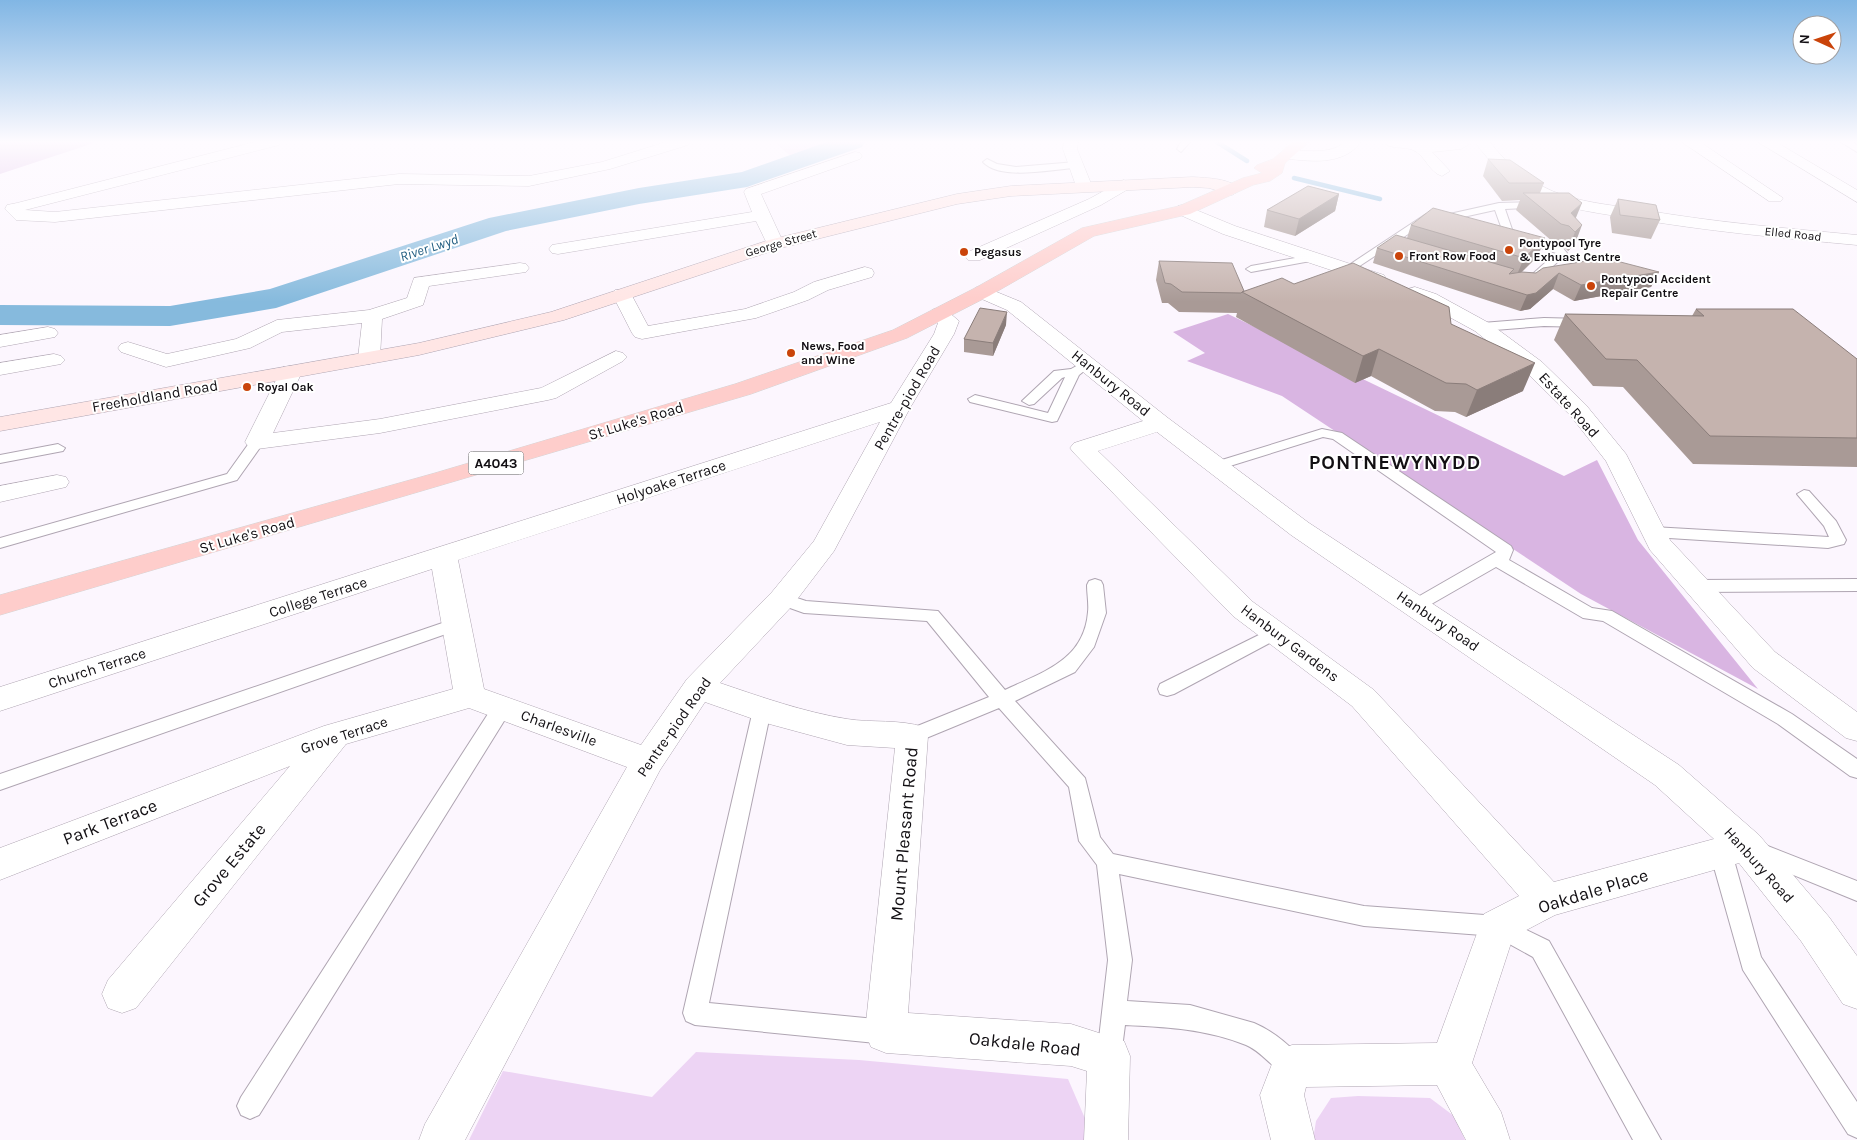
<svg xmlns="http://www.w3.org/2000/svg" width="1857" height="1140" viewBox="0 0 1857 1140" font-family="Karla,sans-serif">
<style>
.green{fill:#edd4f4}
.forest{fill:#d9b5e2}
.lines{fill:none;stroke-linecap:round;stroke-linejoin:round}
.stream{stroke:#86badd;stroke-width:4.5}
.river{fill:#86badd;fill-rule:evenodd}
.service-casing{stroke:#afa5b2;stroke-width:2}
.minor-casing{stroke:#afa5b2;stroke-width:1}
.secondary-casing{stroke:#afa5b2;stroke-width:1}
.primary-casing{stroke:#d4d4d5;stroke-width:1}
.service{fill:#fff;fill-rule:evenodd}
.minor{fill:#fff;fill-rule:evenodd}
.secondary{fill:#ffe6e5;fill-rule:evenodd}
.primary{fill:#fecdcb;fill-rule:evenodd}
.wall{fill:#a99a96}
.shaded-wall{fill:#8a7d7a}
.building{fill:#c5b3ae;stroke:#8a7d7a}
.poi-dot{fill:#ca440a;stroke:#fff;stroke-width:2}
.labels{text-anchor:middle;dominant-baseline:central;stroke-width:4;stroke-linejoin:round;paint-order:stroke}
.far-street-label{font-size:12px;fill:#120f13;stroke:#fff}
.far-poi-label{font-size:12px;font-weight:bold;fill:#120f13;stroke:#fff;text-anchor:start}
.far-water-label{font-size:14px;font-style:italic;fill:#215d80;stroke:#fff}
.shield{fill:#fff;stroke:#59575a;stroke-width:1}
.shield-label{font-size:14px;font-weight:bold;fill:#120f13}
.street-label{font-size:15px;fill:#120f13;stroke:#fff}
.near-street-label{font-size:18px;fill:#120f13;stroke:#fff}
.district-label{font-size:20px;font-weight:bold;letter-spacing:1px;fill:#120f13;stroke:#fff}
</style>
<rect width="100%" height="100%" fill="#fcf6fe"/>
<!-- green -->
<path class="green" d="M775,143H842L792,157Z
M696,1052L859,1060L1068,1079L1090,1130V1140H469L503,1071L652,1097Z
M1358,1096L1430,1098L1454,1116L1465,1140H1313L1316,1121L1331,1098Z"/>
<!-- forest -->
<path class="forest" d="M0,142H94V143L0,174Z
M1228,314L1564,476L1597,460L1638,540L1758,689L1581,594L1282,396L1187,361L1205,353L1173,332Z"/>
<g class="lines">
<!-- stream -->
<path class="stream" d="M1217,142L1247,161
M1294,178L1380,199"/>
<!-- river -->
<path class="river" d="M827,142H865L862,147L747,187L639,204L506,231L276,308L170,326L0,325V305L170,306L270,289L489,218L639,188L742,172Z"/>
<defs>
<path id="service" d="M1181,142H1190L1181,152L1177,149Z
M1841,142H1852L1857,145V152Z
M987,159L997,164L1016,167L1076,162L1080,165L1076,168C1051,169 1001,181 983,162Z
M1541,202L1544,203V207L1505,209L1514,235L1513,237L1504,235L1495,210L1445,221L1431,219L1352,271H1344L1343,269L1426,214L1445,215L1499,203Z
M1522,235L1561,246L1567,253L1535,283L1531,284L1525,281L1527,279L1556,253L1518,240V236Z
M1312,255L1316,256V260L1251,272L1246,269L1251,266Z
M1544,318L1583,319L1589,323L1583,327L1544,326L1482,331L1476,327L1482,323Z
M1087,360L1093,364L1079,375L1057,421L1052,422L970,402L968,399L975,395L1048,413L1065,377L1062,378L1034,404L1029,405L1022,401L1054,371L1071,369Z
M1322,429L1342,433L1511,546L1513,550L1509,560L1592,608L1612,611L1792,714L1857,759V778L1850,776L1778,724L1603,621L1583,618L1496,567L1421,610H1409L1407,606L1409,602L1496,552L1333,439L1323,437L1217,470L1210,466L1212,463Z
M257,438L264,442L237,480L0,548V538L227,474L252,439Z
M58,444L65,448L63,451L0,463V455Z
M1804,490L1809,491L1836,521L1846,540L1844,544L1828,548L1653,537L1645,532L1653,527L1829,537L1824,526L1797,494Z
M1095,579L1101,581L1103,585L1106,613L1094,647L1075,672L1015,701L1085,778L1100,837L1113,854L1364,906L1498,916L1549,941L1661,1140H1633L1533,957L1495,936L1364,926L1119,874L1132,960L1127,1001L1190,1005L1254,1023C1271,1030 1297,1049 1305,1066L1301,1075L1292,1079C1274,1071 1263,1052 1246,1045C1207,1029 1166,1027 1125,1025L1121,1056L1118,1065L1109,1068L1100,1065L1097,1056L1108,960L1097,865L1079,841L1069,787L999,708L919,741L912,743L905,741L902,736L905,731L989,697L927,621L804,613L776,603L774,599L776,595L782,593L806,601L938,611L1005,690C1042,672 1084,661 1088,612C1089,604 1087,594 1087,585L1089,581Z
M1857,579V591L1697,592L1691,590L1689,586L1691,582L1697,580Z
M457,618L463,620L466,624L463,628L0,790V774Z
M1275,627L1281,629L1284,633L1281,637L1174,694L1167,696L1160,694L1158,689L1160,684Z
M502,701L509,703L511,708L509,713L259,1115L250,1119L241,1115L237,1106L241,1097L495,703Z
M762,703L769,705L771,710L709,1003L886,1020L895,1023L898,1032L895,1041L886,1044L695,1025L686,1021L683,1013L753,710L755,705Z
M1760,843L1857,881V901L1752,858L1749,852L1752,846Z
M1721,844L1729,846L1732,853L1761,957L1857,1102V1138L1848,1134L1743,970L1710,853L1713,846Z"/>
<path id="minor" d="M255,142H281L279,145L25,210L55,212L399,174L529,176L602,162L666,142H690L688,145L610,169L529,186L399,184L55,222L16,220L5,209L7,205L17,203Z
M1064,142H1078L1077,149L1092,186L1090,189H1078L1076,186L1063,149Z
M1345,142H1361C1346,162 1321,162 1299,160C1292,159 1285,160 1281,154C1288,144 1325,160 1345,142Z
M1383,142H1467L1468,145L1461,149L1432,152L1450,171L1442,176C1429,172 1425,155 1413,150C1404,146 1390,150 1383,142Z
M1475,142H1490C1506,164 1528,180 1552,191C1579,202 1609,205 1638,209C1710,222 1784,228 1857,235V245C1781,238 1705,231 1630,218C1597,213 1562,209 1531,193C1508,181 1490,163 1475,142Z
M1682,142H1700L1783,198L1781,201H1769Z
M1758,142H1776L1857,190V202Z
M855,152L860,153L862,156L860,159L761,194L784,244L781,248H769L756,221L558,254L552,253L549,249L552,245L558,244L752,212L744,192L746,189Z
M1124,180L1132,185L1130,188L1101,205L980,260H968L965,256L968,252L1089,199Z
M1184,205L1235,226L1384,275L1386,279L1384,283H1370L1223,234L1178,214L1176,210L1178,206Z
M520,263L526,264L529,268L526,272L429,286L423,305L382,319L380,358L376,362L369,364L362,362L358,358L362,323L282,332L250,348L166,367L121,352L118,348L121,344L128,342L167,354L236,339L277,320L369,310L407,298L414,278Z
M865,267L872,269L874,273L872,277L828,290L808,300L756,318L642,339L635,337L632,333L612,294L615,290H629L648,326L745,309L794,292L814,282Z
M982,286L1021,302L1168,418L1309,523L1679,765L1759,835L1829,917L1857,956V1009L1843,1004L1801,941L1739,863L1555,915L1513,937L1472,1063L1501,1112L1510,1140H1466L1437,1085L1306,1087L1304,1095L1315,1140H1271L1260,1095L1277,1051L1292,1045L1437,1043L1484,914L1519,896L1352,706L1233,616L1074,453L1070,448L1074,443L1143,421L1007,310L975,296L972,292L975,288ZM1157,432L1291,535L1655,785L1714,839L1554,882L1374,690L1253,602L1098,451Z
M1415,287L1436,294L1489,323L1542,362L1586,405L1626,454L1670,540L1775,652L1857,712V741L1846,738L1753,668L1650,550L1606,461L1570,415L1526,372L1475,331L1422,302L1408,297L1405,293L1408,289Z
M939,308L946,310L959,321L954,334L910,408L834,551L792,606L720,683C761,697 804,712 847,719C872,723 899,719 924,727L928,736L908,1013L1071,1024L1124,1041L1130,1056L1128,1140H1084L1087,1071L1071,1066L886,1053L871,1047L865,1032L895,748L847,745L762,722L705,702L660,770L465,1140H419L425,1124L627,767L469,708L346,744L136,1008L122,1013L108,1008L102,994L108,980L290,766L0,880V848L324,726L453,689L432,569L0,711V687L891,403L934,334L938,323L929,314L932,310ZM880,422L814,541L772,592L687,679L641,745L484,689L458,560Z
M48,327L55,329L58,333L55,337L0,347V335Z
M616,351L623,353L627,357L623,361L556,398L548,400L380,433L257,449L249,447L245,442L280,372L283,367L291,366L299,367L302,372L273,433L380,419L541,388Z
M54,354L61,356L65,360L61,364L0,375V363Z
M57,475L66,477L69,482L66,487L0,502V486Z"/>
<path id="secondary" d="M1193,177C1206,178 1232,178 1240,190L1232,195L1209,188L1193,187L1011,196L957,204L781,248L564,320L419,355L0,431V417L419,343L551,312L769,240L957,194L1011,186Z"/>
<path id="primary" d="M1293,142H1309L1285,163L1282,173L1270,181L1253,185L1190,214L1094,236L989,296L907,338L751,394L0,615V595L435,473L735,384L893,330L975,288L1082,228L1179,206L1243,178L1262,173L1254,168L1257,165L1273,159Z"/>
</defs>
<!-- service casing -->
<use href="#service" class="service-casing"/>
<!-- minor casing -->
<use href="#minor" class="minor-casing"/>
<!-- secondary casing -->
<use href="#secondary" class="secondary-casing"/>
<!-- primary casing -->
<use href="#primary" class="primary-casing"/>
<!-- service -->
<use href="#service" class="service"/>
<!-- minor -->
<use href="#minor" class="minor"/>
<!-- secondary -->
<use href="#secondary" class="secondary"/>
<!-- primary -->
<use href="#primary" class="primary"/>
</g>
<!-- wall -->
<path class="wall" d="M1488,159L1544,183L1540,193L1576,218L1575,244L1568,251L1561,244L1553,242L1516,210L1520,200L1502,201L1483,176Z
M1339,194L1335,211L1295,236L1264,227L1267,210Z
M1618,199L1660,220L1651,239L1612,233L1610,217Z
M1411,225L1538,256L1522,272L1536,273L1659,272L1651,287L1574,301L1553,289L1530,309L1520,311L1373,263L1377,248L1407,238Z
M1159,261L1244,291L1294,284L1451,324L1523,391L1466,417L1455,412L1435,411L1371,376L1355,383L1236,317L1237,313L1179,312L1168,303H1162L1156,280Z
M1696,309L1857,359V467L1693,464L1623,387L1593,386L1554,340L1565,314L1692,316Z
M1006,325L993,356L964,352V339Z"/>
<!-- shaded-wall -->
<path class="shaded-wall" d="M1339,194L1335,211L1295,236L1299,219Z
M1582,203L1575,220L1569,226L1571,213Z
M1582,225L1575,244L1568,251L1575,232Z
M1545,238L1538,256L1516,277L1524,258Z
M1659,272L1651,287L1574,301L1581,285Z
M1559,273L1553,289L1530,309L1520,311L1527,295Z
M1007,312L1006,325L993,356V343Z
M1379,349L1371,376L1355,383L1363,356Z
M1535,363L1523,391L1466,417L1477,390Z"/>
<!-- building -->
<path class="building" d="M1488,159L1510,160L1544,183H1509Z
M1308,186L1339,194L1299,219L1267,210Z
M1523,193H1569L1582,203L1571,213L1582,225L1575,232L1569,226L1561,224Z
M1618,199L1656,205L1660,220L1620,215Z
M1433,208L1545,238L1524,258L1411,225Z
M1396,235L1514,269L1509,274L1522,272L1536,273L1543,268L1605,258L1659,272L1581,285L1559,273L1536,293L1527,295L1377,248Z
M1159,261L1232,263L1244,291L1242,292L1241,293L1182,292L1171,284L1165,283Z
M1353,263L1449,307L1451,324L1535,363L1477,390L1466,384L1446,383L1379,349L1363,356L1242,292L1282,278L1294,284Z
M980,308L1007,312L993,343L964,339Z
M1696,309H1793L1857,359V438L1710,436L1637,360L1606,359L1565,314L1704,316Z"/>
<!-- sky -->
<linearGradient id="sky" x2="0" y2="1"><stop stop-color="#81b6e4"/><stop offset="0.47" stop-color="#fefbff"/><stop offset="1" stop-color="#fefbff" stop-opacity="0"/></linearGradient>
<rect width="1857" height="302" fill="url(#sky)"/>
<!-- markers -->
<g class="poi-dot">
<circle cx="1509" cy="250" r="5"/>
<circle cx="964" cy="252" r="5"/>
<circle cx="1399" cy="256" r="5"/>
<circle cx="1591" cy="286" r="5"/>
<circle cx="791" cy="353" r="5"/>
<circle cx="247" cy="387" r="5"/>
</g>
<g class="labels">
<!-- far-street labels -->
<g class="far-street-label">
<text transform="translate(1793 234) rotate(6)">Elled Road</text>
<text transform="translate(781 243) rotate(-16)">George Street</text>
</g>
<!-- far-poi labels -->
<g class="far-poi-label">
<text x="1519" y="243">Pontypool Tyre<tspan x="1519" dy="14">&amp; Exhuast Centre</tspan></text>
<text x="974" y="252">Pegasus</text>
<text x="1409" y="256">Front Row Food</text>
<text x="1601" y="279">Pontypool Accident<tspan x="1601" dy="14">Repair Centre</tspan></text>
<text x="801" y="346">News, Food<tspan x="801" dy="14">and Wine</tspan></text>
<text x="257" y="387">Royal Oak</text>
</g>
<!-- far-water labels -->
<g class="far-water-label">
<text transform="translate(429 248) rotate(-18)">River Lwyd</text>
</g>
<!-- shield labels -->
<rect class="shield" x="468.5" y="451.5" width="55" height="23" rx="4"/>
<g class="shield-label">
<text x="496" y="463">A4043</text>
</g>
<!-- street labels -->
<g class="street-label">
<text transform="translate(1111 383) rotate(39)">Hanbury Road</text>
<text transform="translate(155 396) rotate(-10)">Freeholdland Road</text>
<text transform="translate(907 398) rotate(-60)">Pentre-piod Road</text>
<text transform="translate(1569 405) rotate(48)">Estate Road</text>
<text transform="translate(636 421) rotate(-17)">St Luke's Road</text>
<text transform="translate(671 482) rotate(-18)">Holyoake Terrace</text>
<text transform="translate(247 535) rotate(-16)">St Luke's Road</text>
<text transform="translate(318 597) rotate(-18)">College Terrace</text>
<text transform="translate(1438 621) rotate(34)">Hanbury Road</text>
<text transform="translate(1290 643) rotate(37)">Hanbury Gardens</text>
<text transform="translate(97 668) rotate(-18)">Church Terrace</text>
<text transform="translate(674 727) rotate(-55)">Pentre-piod Road</text>
<text transform="translate(559 728) rotate(20)">Charlesville</text>
<text transform="translate(344 735) rotate(-18)">Grove Terrace</text>
<text transform="translate(1759 865) rotate(48)">Hanbury Road</text>
</g>
<!-- near-street labels -->
<g class="near-street-label">
<text transform="translate(110 822) rotate(-21)">Park Terrace</text>
<text transform="translate(904 834) rotate(-85)">Mount Pleasant Road</text>
<text transform="translate(229 865) rotate(-50)">Grove Estate</text>
<text transform="translate(1593 891) rotate(-17)">Oakdale Place</text>
<text transform="translate(1025 1044) rotate(6)">Oakdale Road</text>
</g>
<!-- district labels -->
<g class="district-label">
<text x="1395" y="462">PONTNEWYNYDD</text>
</g>
</g>
<!-- north arrow -->
<g transform="translate(1817 40) rotate(273)"><circle r="24" fill="#ffffff" stroke="#a09fa1"/>
<path d="M0-4L9 19L0 12L-9 19Z" fill="#ca440a"/>
<text y="-8" font-size="14" font-weight="bold" text-anchor="middle" fill="#120f13">N</text>
</g>
</svg>
